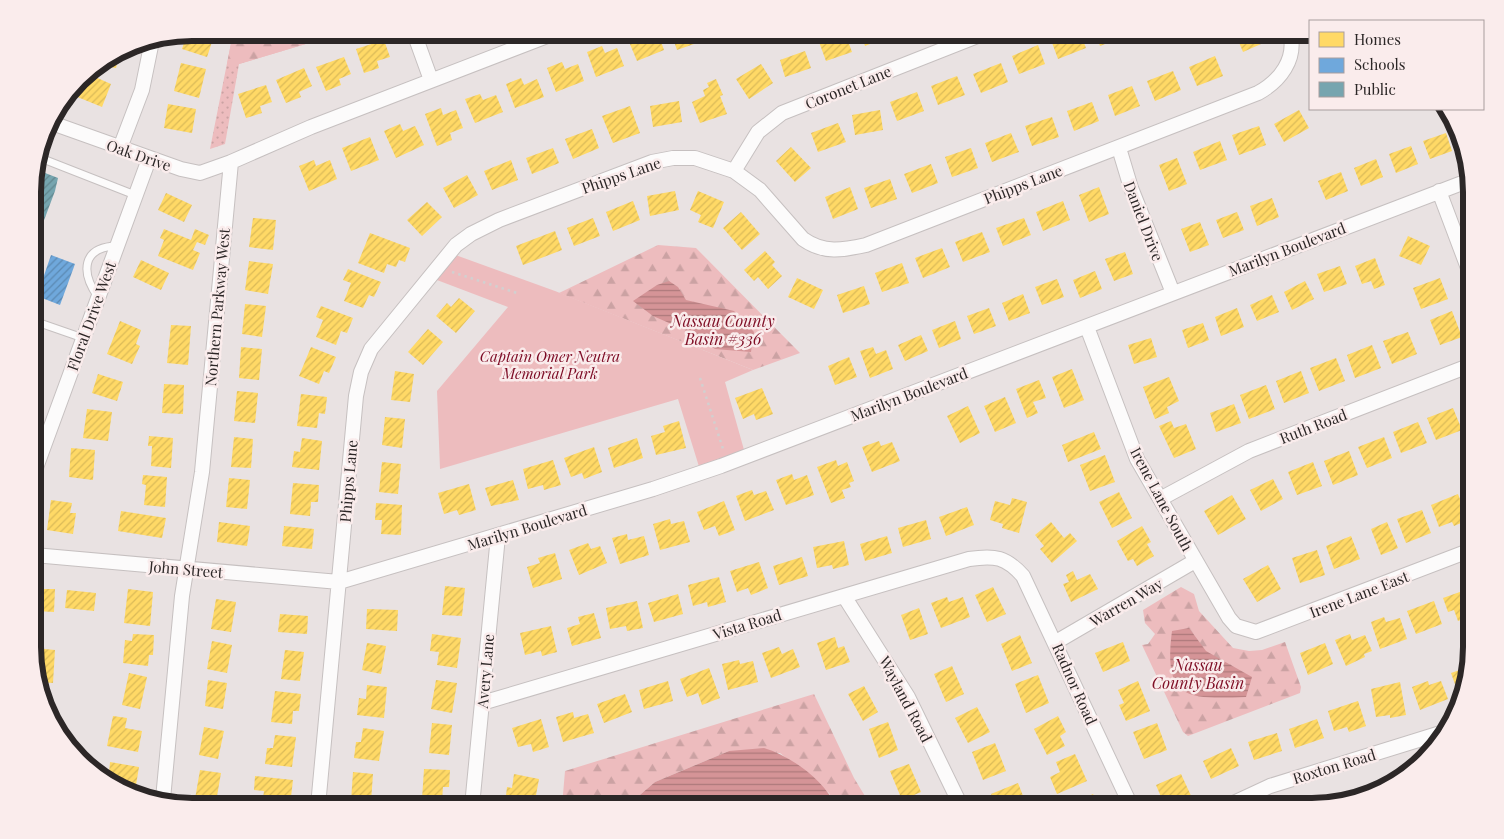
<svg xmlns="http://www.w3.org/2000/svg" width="1504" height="839" viewBox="0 0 1504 839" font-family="'Playfair Display',serif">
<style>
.grass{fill:url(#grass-dots)}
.forest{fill:url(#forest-firs)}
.green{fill:#edbcbe}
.water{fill:url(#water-rules)}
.homes{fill:url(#homes-hatch)}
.schools{fill:url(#schools-hatch)}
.public{fill:url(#public-hatch)}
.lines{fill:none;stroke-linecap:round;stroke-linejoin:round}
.lane-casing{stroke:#c6c0c0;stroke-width:9}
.street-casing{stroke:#c6c0c0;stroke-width:16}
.path{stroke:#d2d0d0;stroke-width:2.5;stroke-dasharray:2.5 4;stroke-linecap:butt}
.lane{stroke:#fcfbfb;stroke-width:7}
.street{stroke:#fcfbfb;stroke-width:14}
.labels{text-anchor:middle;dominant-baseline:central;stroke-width:5;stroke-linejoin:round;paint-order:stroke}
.street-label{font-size:15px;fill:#2c2727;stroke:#faecec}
.park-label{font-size:15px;font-style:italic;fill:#7c0a24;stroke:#faecec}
.water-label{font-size:16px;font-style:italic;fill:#801027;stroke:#faecec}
.rim{fill:none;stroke:#2c2727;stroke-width:6}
</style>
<defs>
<pattern id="grass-dots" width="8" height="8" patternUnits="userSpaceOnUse" patternTransform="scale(1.25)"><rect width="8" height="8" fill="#edbcbe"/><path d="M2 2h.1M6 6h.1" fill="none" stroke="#cba2a3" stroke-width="1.8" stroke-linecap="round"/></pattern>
<pattern id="forest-firs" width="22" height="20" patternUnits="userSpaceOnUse" patternTransform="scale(1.25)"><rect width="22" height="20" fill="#edbcbe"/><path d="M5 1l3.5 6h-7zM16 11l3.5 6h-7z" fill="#cba2a3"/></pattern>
<pattern id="water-rules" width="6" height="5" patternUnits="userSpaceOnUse" patternTransform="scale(1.25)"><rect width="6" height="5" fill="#d59497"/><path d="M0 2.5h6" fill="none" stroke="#ad797b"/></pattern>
<pattern id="homes-hatch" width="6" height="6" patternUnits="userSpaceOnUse" patternTransform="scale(1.25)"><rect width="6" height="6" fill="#ffd966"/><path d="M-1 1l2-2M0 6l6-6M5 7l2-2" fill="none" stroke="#dbba58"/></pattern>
<pattern id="schools-hatch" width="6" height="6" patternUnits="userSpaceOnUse" patternTransform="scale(1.25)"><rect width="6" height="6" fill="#6fa8dc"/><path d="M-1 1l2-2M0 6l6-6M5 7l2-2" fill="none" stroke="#5b89b2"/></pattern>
<pattern id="public-hatch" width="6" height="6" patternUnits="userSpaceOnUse" patternTransform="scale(1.25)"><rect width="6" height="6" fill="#76a5af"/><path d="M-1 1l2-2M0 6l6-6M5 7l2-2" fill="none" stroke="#61868e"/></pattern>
</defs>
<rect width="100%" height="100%" fill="#e9e2e2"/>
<!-- grass -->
<path class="grass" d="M233,33H322L319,40L239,64L225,144L210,149Z"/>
<!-- forest -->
<path class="forest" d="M233,33H322L319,40L239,64H227Z
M658,245L696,248L800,353L753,370L559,293Z
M1181,587L1194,594L1199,611L1233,648L1249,651L1262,650L1285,642L1301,687L1300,693L1188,736L1183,732L1142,645L1148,644L1155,634L1145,623L1143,610Z
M814,694L854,778L871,806H836L829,793L780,753L729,751L655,782L627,806H562L565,771Z"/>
<!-- green -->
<path class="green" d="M450,253L555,291L753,370L725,382L746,457L701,473L678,399L440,469L437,391L508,307L429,277Z"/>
<!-- water -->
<path class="water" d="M669,281L678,287L686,300L734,311L754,332L751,352L715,349L683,329L653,316L633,301L657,285Z
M1189,628L1206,651L1252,677L1246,697C1187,699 1163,700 1172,631Z
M764,748C791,756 824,780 836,806H627L655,782L729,751Z"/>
<!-- homes -->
<path class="homes" d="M193,32L215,33L207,57L182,49L187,34Z
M639,33H644L645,37L658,33L664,50L637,61L627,37Z
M671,33H706L708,39L677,50Z
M845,33L852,52L826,61L819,42Z
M861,33H891L892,35L865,46Z
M1070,33H1080L1086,48L1058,59L1051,40Z
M1095,33H1127L1128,35L1100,46Z
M1235,33H1256L1261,44L1243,52Z
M384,40L390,57L377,61L379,68L364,73L356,49Z
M1038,45L1045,64L1019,74L1012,56Z
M602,46L605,53L617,48L624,66L596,77L587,52Z
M805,51L811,68L785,77L780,60Z
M120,52L116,68L99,65Z
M1215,56L1223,76L1197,86L1189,67Z
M344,57L351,74L339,79L341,85L326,91L316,67Z
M562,62L565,69L578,64L584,81L556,92L547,68Z
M181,63L206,69L199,98L174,91Z
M1001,63L1008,82L981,93L973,74Z
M761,64L773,83L749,99L736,79Z
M304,68L312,86L299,92L301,97L286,103L276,80Z
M1173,71L1181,90L1155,101L1147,81Z
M86,73L111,84L102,107L75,96Z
M957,76L965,95L938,105L931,86Z
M521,78L524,85L537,79L544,97L515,108L506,84Z
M716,79L723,95L720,96L727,114L700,123L692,102L705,96L703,90L709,87L707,83Z
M266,85L272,102L260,106L262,113L246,118L238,94Z
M1132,86L1140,106L1115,116L1108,95Z
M917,92L924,111L897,121L890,102Z
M480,94L483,100L496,95L503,112L475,123L465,99Z
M679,101L682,122L653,127L650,106Z
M1092,102L1099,121L1074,131L1067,111Z
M168,104L196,109L192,133L164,128Z
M630,106L640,133L613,143L602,116Z
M441,108L443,115L456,110L463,128L450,133L452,140L437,146L425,114Z
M880,110L883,130L855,135L852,115Z
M1299,110L1309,128L1284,142L1274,124Z
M1052,117L1059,137L1032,146L1025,126Z
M838,123L846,142L818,152L811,133Z
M400,124L403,131L415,126L424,145L396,158L384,131Z
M1259,126L1266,145L1239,155L1232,135Z
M592,129L599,148L573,159L565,139Z
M1011,133L1019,152L992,162L985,143Z
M1446,133L1452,151L1430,159L1423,141Z
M370,137L379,160L351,171L342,148Z
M1220,141L1227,160L1200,170L1193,152Z
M1411,146L1418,164L1396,173L1389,154Z
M791,147L811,168L795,182L776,161Z
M553,148L559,163L532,174L526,158Z
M971,148L978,168L952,177L945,157Z
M1177,158L1187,184L1169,191L1159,165Z
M1376,159L1383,177L1361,186L1354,168Z
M314,160L316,166L330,160L337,179L309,191L299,166Z
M511,160L518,180L492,190L484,171Z
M931,164L938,183L912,193L904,174Z
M1341,172L1348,191L1326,200L1318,181Z
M467,175L478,195L454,208L443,188Z
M890,179L897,199L871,208L864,188Z
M850,187L858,209L833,219L825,197Z
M1099,187L1109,214L1089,222L1079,195Z
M675,191L679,210L650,216L647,196Z
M698,191L724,202L713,228L698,222L701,215L690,210Z
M166,193L192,205L184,222L158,210Z
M1272,198L1279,217L1257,226L1250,206Z
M633,201L640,220L613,231L606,212Z
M1063,201L1070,220L1043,231L1036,212Z
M427,202L442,217L422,236L407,220Z
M741,212L760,234L742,250L723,228Z
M1237,212L1244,230L1223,238L1216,220Z
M253,218L276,220L273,250L249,247Z
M593,218L600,236L574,246L567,228Z
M1024,218L1031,235L1003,246L996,228Z
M1200,222L1209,245L1190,252L1181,229Z
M164,229L191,240L195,229L209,235L205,245L197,242L193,250L200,253L193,270L158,256L164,240L160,238Z
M555,231L562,250L523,265L516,246Z
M982,232L990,252L963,262L955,242Z
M370,233L410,248L405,262L399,260L396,267L387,264L384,273L358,263Z
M1408,236L1430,246L1421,265L1399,256Z
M942,248L950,267L923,278L915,258Z
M765,251L775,262L772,265L782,276L768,289L758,277L754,281L744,270Z
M1125,252L1133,274L1114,281L1105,259Z
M1375,258L1385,285L1374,289L1371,281L1362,284L1355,266Z
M141,260L169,273L161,290L133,277Z
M249,261L273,264L268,294L245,290Z
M902,263L909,283L882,292L875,273Z
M1340,266L1347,284L1324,292L1317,274Z
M348,269L381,282L374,297L369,295L363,308L344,301L351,283L343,280Z
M1095,271L1102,289L1080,298L1073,280Z
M797,278L823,290L814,309L788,297Z
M1440,278L1448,299L1421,309L1413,288Z
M1057,279L1064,297L1042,305L1035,287Z
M1305,281L1314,299L1292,310L1284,292Z
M864,286L870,304L843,313L837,295Z
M1023,294L1030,313L1009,321L1002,303Z
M1272,295L1279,312L1257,321L1250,305Z
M459,298L475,311L456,333L436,316L447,303L451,307Z
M245,304L266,306L262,337L242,334Z
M321,306L353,318L347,333L341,331L336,345L316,337L323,320L316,317Z
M989,308L996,326L974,334L967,316Z
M1237,308L1244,327L1221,336L1215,317Z
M1452,311L1462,337L1440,345L1430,320Z
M120,321L141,330L136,344L140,346L132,364L107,354Z
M955,321L961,339L939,348L932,330Z
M1203,323L1209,340L1188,348L1182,330Z
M171,325L191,326L188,365L167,363Z
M428,329L443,342L423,365L408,352Z
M1408,332L1417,354L1392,364L1383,341Z
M921,335L928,351L905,361L898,345Z
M1151,338L1157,357L1134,364L1128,345Z
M34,342L38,344L35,352L42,356L34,376Z
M1372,345L1381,368L1355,378L1347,355Z
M241,347L262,349L259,380L239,378Z
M311,347L336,357L329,373L324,371L319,384L299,376Z
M873,347L876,354L886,350L893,369L870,378L860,351Z
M849,357L857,377L835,385L828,366Z
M1336,358L1345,381L1319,391L1310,368Z
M1072,369L1084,400L1064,408L1052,377Z
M395,371L414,374L410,402L391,400Z
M1301,371L1309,393L1284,403L1276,381Z
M98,374L123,382L117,401L92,393Z
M1169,377L1179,401L1167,407L1169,413L1155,419L1143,387Z
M1039,380L1046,398L1033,402L1038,413L1027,418L1016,389Z
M164,384L184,385L183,414L162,413Z
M1266,385L1275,409L1249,419L1240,395Z
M762,388L773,414L756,420L754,414L743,419L735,398Z
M237,391L258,393L255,423L234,421Z
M301,394L327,397L325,414L319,413L317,428L297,426Z
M1005,397L1016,423L995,432L984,406Z
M1234,404L1241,423L1216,432L1210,413Z
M968,406L980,433L960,443L947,416Z
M1453,408L1462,430L1436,440L1427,418Z
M87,409L112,412L108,441L83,438Z
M385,417L405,419L402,448L382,445Z
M679,421L686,448L656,455L651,436L665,432L663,426Z
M1171,421L1174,428L1186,424L1196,449L1174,458L1159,426Z
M1418,422L1427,443L1401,453L1393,432Z
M1094,432L1101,449L1068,462L1062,445Z
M149,436L173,438L171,468L151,466L152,446H148Z
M234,437L253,439L251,468L231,467Z
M1384,437L1392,458L1367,468L1358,447Z
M302,438L322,441L319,470L292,467L294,451L300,452Z
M637,438L643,458L614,468L608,448Z
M879,441L881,446L892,442L900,461L872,472L862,447Z
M594,447L602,472L584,479L582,473L571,477L564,458Z
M71,448L95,450L93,480L69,477Z
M1349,451L1358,475L1333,485L1324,461Z
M1105,455L1115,482L1090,491L1080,465Z
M553,460L561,485L544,490L543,485L528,489L523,469Z
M836,460L838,466L847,462L854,481L849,483L851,487L842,490L845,498L831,503L817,467Z
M382,462L401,464L398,494L379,492Z
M1313,462L1322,486L1297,495L1288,472Z
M792,474L794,480L807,475L814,495L786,505L776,480Z
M143,475L167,477L165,507L144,505L146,485L142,484Z
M229,478L250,480L247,509L226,507Z
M1273,479L1283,499L1261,511L1250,490Z
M513,480L519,500L491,506L485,488Z
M293,483L319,485L318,502H311L310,516L290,514Z
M469,484L476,510L459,515L457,510L444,514L438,493Z
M752,490L754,495L766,491L774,510L745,521L736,496Z
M1119,492L1132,518L1112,528L1099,502Z
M1458,494L1468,520L1454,526L1452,522L1439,527L1431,505Z
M1232,495L1246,519L1218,535L1204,511Z
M1012,498L1027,502L1019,533L1002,528L1003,524L990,520L995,501L1010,505Z
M51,500L72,503L70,513H76L73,534L47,530Z
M724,501L735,530L719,536L715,526L704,530L697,512Z
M376,503L402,505L401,535L381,534L382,520H375Z
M967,507L974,525L946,536L939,517Z
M1422,510L1431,533L1406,543L1397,519Z
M121,511L166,518L162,538L118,531Z
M670,519L671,524L684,521L690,542L660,550L653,524Z
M926,520L931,539L903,547L898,528Z
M219,522L250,526L247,546L217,542Z
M1051,522L1064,538L1070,533L1077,541L1052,563L1040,549L1044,546L1035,535Z
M1387,522L1398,548L1381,555L1371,529Z
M284,526L314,529L312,549L282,546Z
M1142,526L1151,542L1147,544L1154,556L1137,566L1133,559L1128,561L1117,541Z
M627,534L628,540L644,536L649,555L620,564L612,538Z
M887,536L892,553L865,561L860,544Z
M1351,536L1360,559L1334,569L1326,546Z
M844,541L849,565L833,569L832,565L817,568L813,547Z
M588,543L591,549L600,546L607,563L579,575L569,550Z
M1317,550L1325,575L1300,583L1292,558Z
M555,553L562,579L533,588L527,567L540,563L538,558Z
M802,557L808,576L779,585L773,566Z
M759,562L768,588L751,595L748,588L737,592L730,571Z
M1268,565L1281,589L1257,602L1243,579Z
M1073,571L1077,580L1090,574L1098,589L1071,602L1063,584L1069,582L1066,575Z
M719,577L726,602L708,607L707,602L693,606L688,585Z
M445,586L465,588L462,616L442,615Z
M993,587L1006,614L987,622L975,595Z
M1471,588V616L1458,621L1454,610L1448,612L1443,598Z
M38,589H55L54,612L36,611Z
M128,589L153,592L150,626L124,623Z
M67,590L96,593L94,611L65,608Z
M678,594L683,614L654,622L648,603Z
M947,597L949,602L963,597L970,617L941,628L931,603Z
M216,599L236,602L231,632L211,629Z
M637,601L643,628L627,631L626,626L610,629L606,608Z
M1434,601L1442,624L1416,634L1407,611Z
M919,608L928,634L910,640L901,615Z
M367,609L398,610L397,631L366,629Z
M594,613L601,638L572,646L567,628L580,624L578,617Z
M280,614L308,616L307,634L278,632Z
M1384,617L1386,622L1400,618L1407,639L1380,649L1371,622Z
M551,626L557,652L542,656L541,651L525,655L520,633Z
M133,634L154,635L153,655H149L148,666L123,663L125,640L132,641Z
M432,634L461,638L457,668L437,665L439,652L430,651Z
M1350,634L1352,640L1365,635L1372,651L1364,654L1365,657L1346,666L1335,640Z
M1020,635L1032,663L1012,671L1001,644Z
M835,637L838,648L844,646L850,662L826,670L817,643Z
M212,641L232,645L227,673L207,669Z
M1123,642L1130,661L1103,672L1095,653Z
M367,643L386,646L381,674L362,670Z
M1325,643L1333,664L1308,675L1300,653Z
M779,647L782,654L793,649L800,667L771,678L762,653Z
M34,648L55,650L53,683L39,682L34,667Z
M285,650L304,652L300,681L281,679Z
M739,660L740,664L753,661L758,682L728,690L722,664Z
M952,666L964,694L946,702L934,674Z
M1468,667L1461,692L1458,693L1451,673Z
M709,668L720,698L702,705L698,693L687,697L680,679Z
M129,673L147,677L140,709L122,705Z
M1038,675L1049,703L1026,713L1015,684Z
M208,680L227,683L223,709L205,706Z
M436,680L457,683L452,713L431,709Z
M668,681L673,701L644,709L639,690Z
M1138,681L1150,711L1126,721L1119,705L1124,703L1118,690Z
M1428,681L1429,685L1441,681L1448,699L1420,710L1412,687Z
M1400,682L1406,715L1390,718V715L1376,717L1371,689Z
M367,685L387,687L384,718L357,715L359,698L366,699Z
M864,686L878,712L863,721L848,694Z
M275,691L301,694L299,711H293L292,724L271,722Z
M625,694L632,712L604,723L597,704Z
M1358,701L1366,726L1349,732L1347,727L1334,731L1328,711Z
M977,707L990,732L968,743L955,718Z
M573,712L574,718L588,714L594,733L563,742L556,717Z
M113,716L127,718L125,728L142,731L138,752L107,746Z
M1058,716L1066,732L1060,736L1065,746L1047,755L1034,729Z
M541,719L549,747L533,752L531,744L518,747L512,728Z
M1317,719L1324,738L1295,748L1289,729Z
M888,722L898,750L879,758L869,729Z
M432,723L452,725L449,755L429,753Z
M1157,723L1167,750L1144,759L1133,732Z
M204,727L224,731L218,759L199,755Z
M363,728L384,731L379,761L354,758L356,742H361Z
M1277,733L1282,751L1254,760L1248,742Z
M275,735L296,737L292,767L265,764L267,748H273Z
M995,743L1006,771L983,780L972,752Z
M1231,748L1239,766L1211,779L1203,761Z
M1075,754L1087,781L1057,794L1050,777L1060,772L1056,762Z
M110,762L139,767L135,791L117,786L119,776L109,774Z
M909,764L921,792L902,800L890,771Z
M424,769L450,770L449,787H443L442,800L422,799Z
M200,770L221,773L216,802L195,799Z
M353,772L373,774L371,802L351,801Z
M514,774L539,779L534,806L505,804L507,787L512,788Z
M1181,774L1193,800L1180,806H1177L1174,799L1164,804L1156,785Z
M255,776L293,780L291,797H285L284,806H262L264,791L254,790Z
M1018,783L1027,806H995L991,794Z
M1364,789L1365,793L1349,798L1348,794Z
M1093,794L1099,806H1076L1074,803Z
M1334,798L1335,802L1322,806H1310Z"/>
<!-- schools -->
<path class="schools" d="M51,255L75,264L60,305L37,296Z"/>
<!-- public -->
<path class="public" d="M35,169L58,178L55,191L34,247Z"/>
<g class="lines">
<defs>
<path id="lane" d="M38,157L135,195
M98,297C81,273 81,247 117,246
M34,321L83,338"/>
<path id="street" d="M414,33L431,80
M49,122L181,169L200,173L231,162
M120,148L142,90L152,41
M1119,148L1131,188L1173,293
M734,171L758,132L782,113L985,33
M1439,191L1471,276
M1087,327L1137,459L1229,618L1236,626L1256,632L1471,550
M34,473L149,159
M1160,499L1249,451L1471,365
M34,555L339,582L653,489L721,466L1470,180
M844,596L908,697L961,806
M1056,642L1195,561
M482,703L969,559C995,555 1006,557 1023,576L1131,806
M163,799L182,596L202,472L231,162L311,127L555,33
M318,806L356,396L361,372L371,349L456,245L471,234L499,220L652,162L673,158H695L734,171L760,190L803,239C824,254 843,250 866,245L1258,93C1280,81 1297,59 1290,33
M472,806L498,536
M1227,806L1270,786L1444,732"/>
</defs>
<!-- lane casing -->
<use href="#lane" class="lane-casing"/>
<!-- street casing -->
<use href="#street" class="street-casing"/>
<!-- path -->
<path class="path" d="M452,272L517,293
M700,378L724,452"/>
<!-- lane -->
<use href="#lane" class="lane"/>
<!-- street -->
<use href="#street" class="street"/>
</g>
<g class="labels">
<!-- street labels -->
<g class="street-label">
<text transform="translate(848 87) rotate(-22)">Coronet Lane</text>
<text transform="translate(139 155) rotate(19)">Oak Drive</text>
<text transform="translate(621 175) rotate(-19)">Phipps Lane</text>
<text transform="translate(1023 184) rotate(-21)">Phipps Lane</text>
<text transform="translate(1144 221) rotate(69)">Daniel Drive</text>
<text transform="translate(1287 249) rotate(-21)">Marilyn Boulevard</text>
<text transform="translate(217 307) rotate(-85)">Northern Parkway West</text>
<text transform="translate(91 316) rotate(-70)">Floral Drive West</text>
<text transform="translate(909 394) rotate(-21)">Marilyn Boulevard</text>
<text transform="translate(1313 426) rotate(-21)">Ruth Road</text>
<text transform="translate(348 481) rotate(-85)">Phipps Lane</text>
<text transform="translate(1162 499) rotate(62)">Irene Lane South</text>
<text transform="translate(527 527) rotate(-17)">Marilyn Boulevard</text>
<text transform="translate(186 569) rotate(5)">John Street</text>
<text transform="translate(1359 594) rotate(-21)">Irene Lane East</text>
<text transform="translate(1126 602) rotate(-30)">Warren Way</text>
<text transform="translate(747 624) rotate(-17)">Vista Road</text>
<text transform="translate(485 671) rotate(-85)">Avery Lane</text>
<text transform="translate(1075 684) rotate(66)">Radnor Road</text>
<text transform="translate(906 699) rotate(62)">Wayland Road</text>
<text transform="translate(1334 766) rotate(-17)">Roxton Road</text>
</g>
<!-- park labels -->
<g class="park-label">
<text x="550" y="356">Captain Omer Neutra<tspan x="550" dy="17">Memorial Park</tspan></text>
</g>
<!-- water labels -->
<g class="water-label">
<text x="723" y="320">Nassau County<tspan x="723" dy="18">Basin #336</tspan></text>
<text x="1198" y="664">Nassau<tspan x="1198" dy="18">County Basin</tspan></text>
</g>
</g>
<!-- crop -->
<path d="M0 0H1504V839H0ZM192 41H1312A151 151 0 0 1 1463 192V647A151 151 0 0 1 1312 798H192A151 151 0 0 1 41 647V192A151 151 0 0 1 192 41Z" fill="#faecec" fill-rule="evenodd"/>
<path class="rim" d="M192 41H1312A151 151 0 0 1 1463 192V647A151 151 0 0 1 1312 798H192A151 151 0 0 1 41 647V192A151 151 0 0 1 192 41Z"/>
<!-- legend -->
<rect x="1309" y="20" width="175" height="90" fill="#faecec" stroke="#a89d9d"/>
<rect x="1319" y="32" width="25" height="15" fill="#ffd966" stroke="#a89d9d"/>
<text x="1354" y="45" font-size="15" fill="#2c2727">Homes</text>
<rect x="1319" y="58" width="25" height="15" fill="#6fa8dc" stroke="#a89d9d"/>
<text x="1354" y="70" font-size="15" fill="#2c2727">Schools</text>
<rect x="1319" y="82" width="25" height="15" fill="#76a5af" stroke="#a89d9d"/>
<text x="1354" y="95" font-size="15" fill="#2c2727">Public</text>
</svg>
